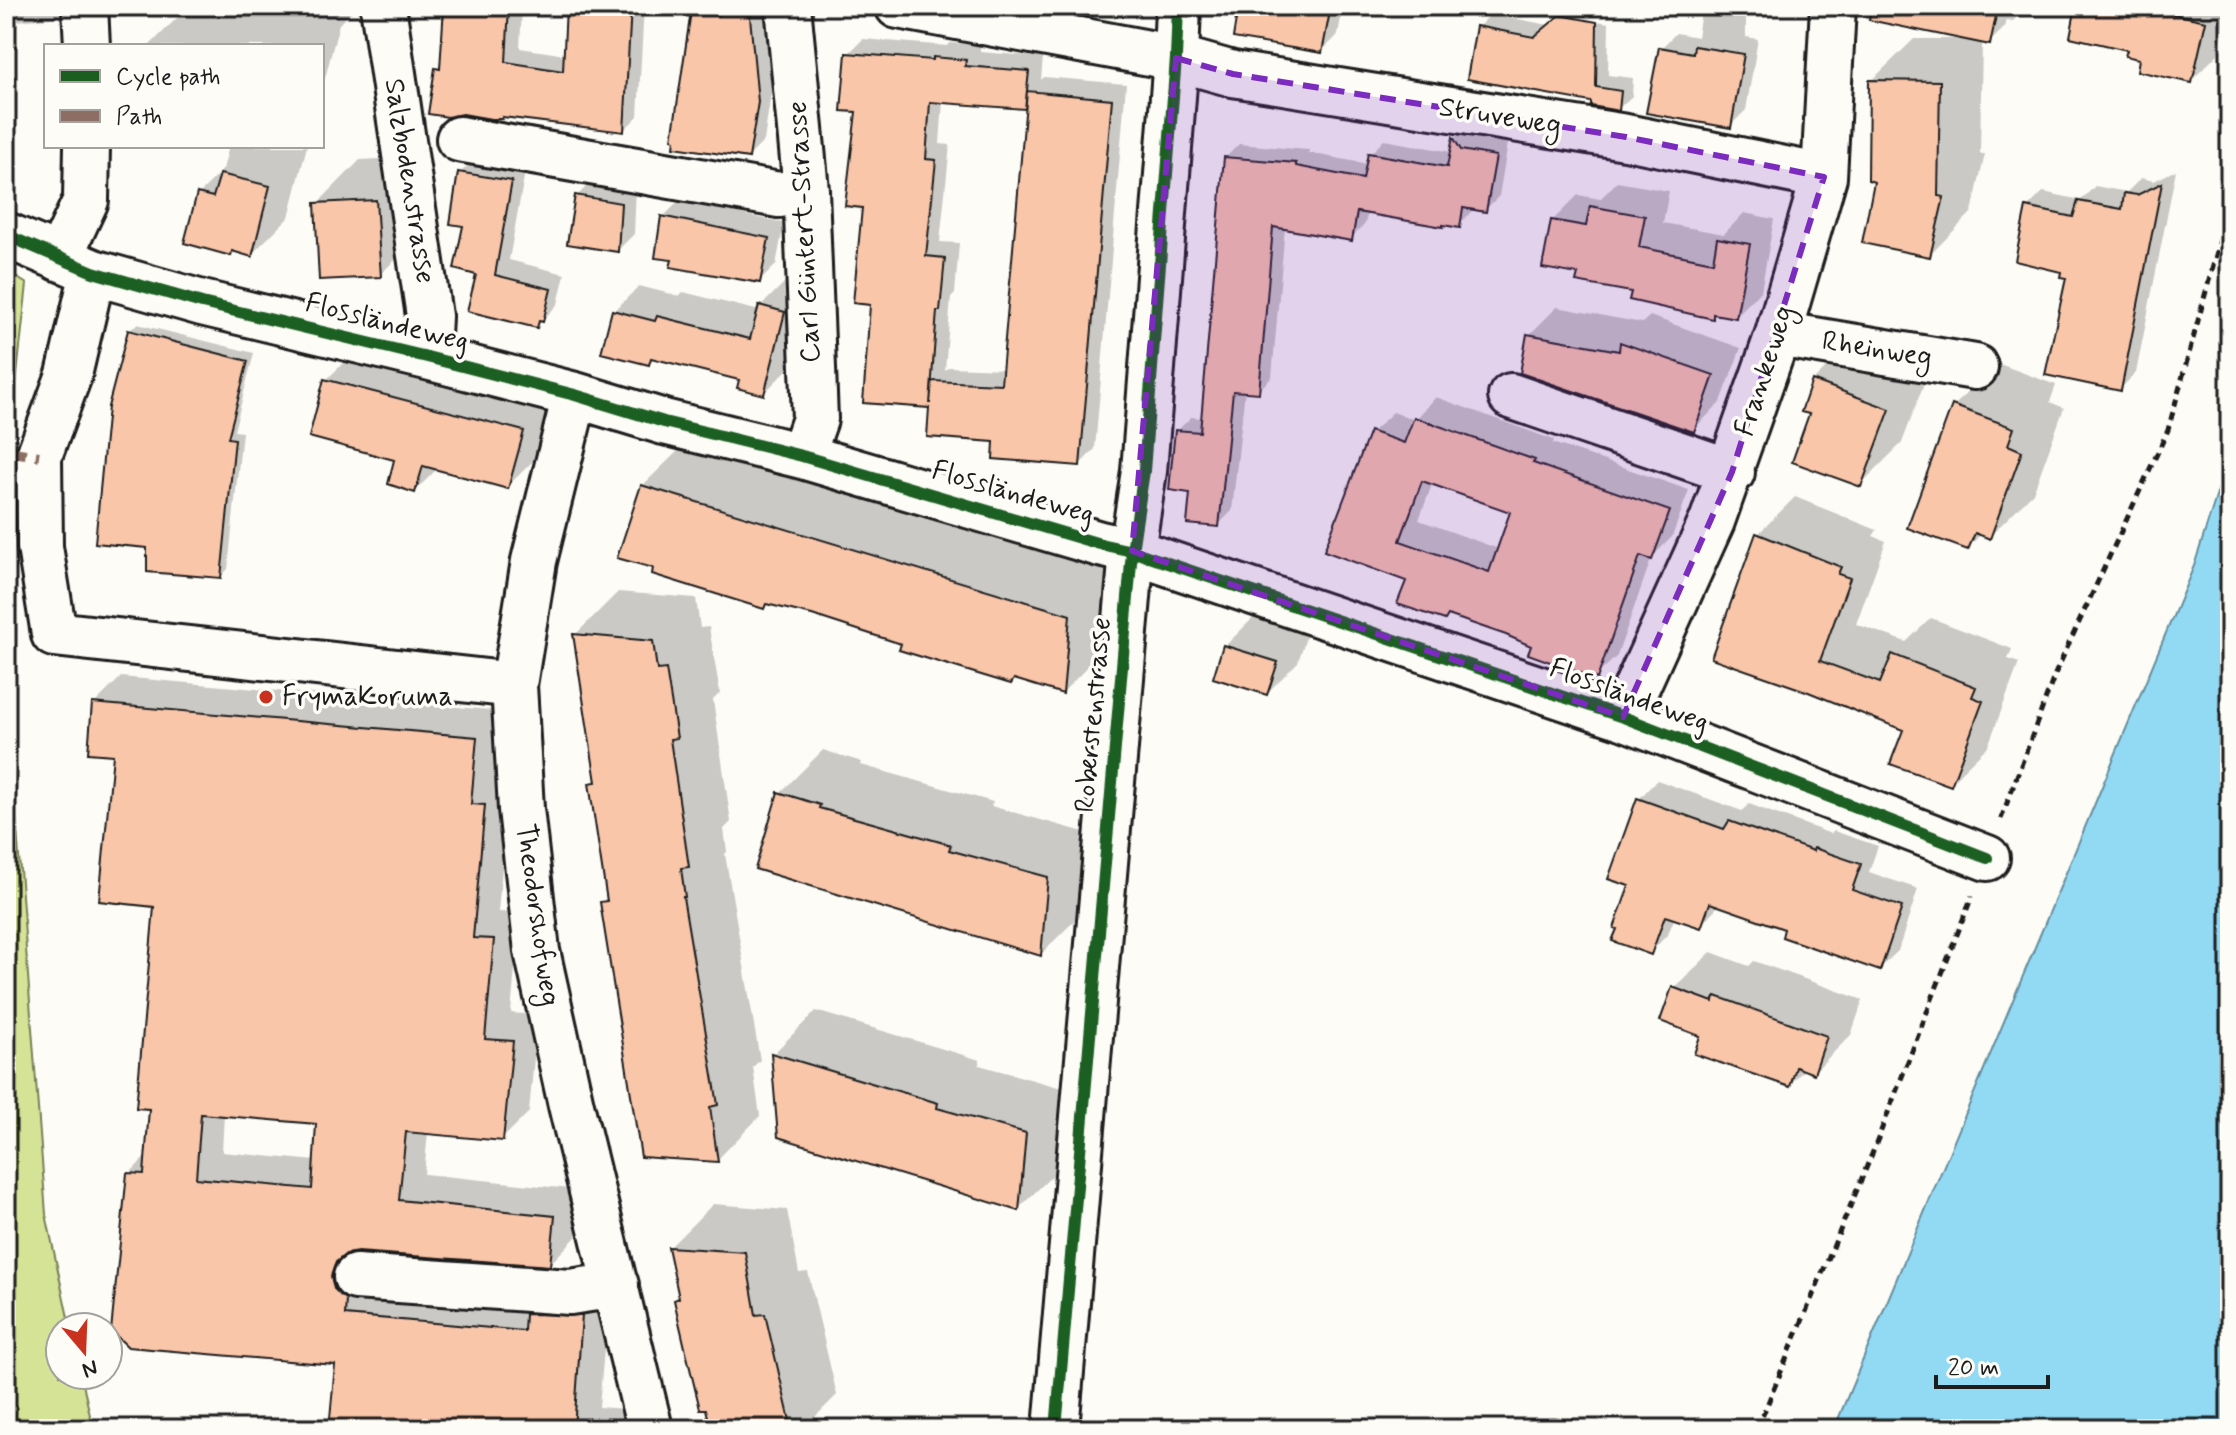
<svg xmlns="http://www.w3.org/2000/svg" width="2236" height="1435" viewBox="0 0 2236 1435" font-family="Mynerve,sans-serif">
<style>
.green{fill:#d5e396;stroke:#788059;stroke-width:2}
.water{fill:#92daf4;stroke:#638e9e;stroke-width:2}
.shadow{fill:#0003;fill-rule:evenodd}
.building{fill:#f9c6aa;stroke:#1c1c1c;stroke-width:2;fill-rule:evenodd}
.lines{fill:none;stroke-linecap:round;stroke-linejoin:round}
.minor-casing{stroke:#1c1c1c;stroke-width:50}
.path{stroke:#1c1c1c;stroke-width:5;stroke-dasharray:8 6;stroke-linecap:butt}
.minor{stroke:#fdfcf7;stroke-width:44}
.quiet{stroke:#8d6e63;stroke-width:10;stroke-dasharray:20 10;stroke-linecap:butt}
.cycleway-casing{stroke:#fdfcf7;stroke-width:17}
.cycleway{stroke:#1b5e20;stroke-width:12}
.marked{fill:#7b2cbf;fill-opacity:0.2;stroke:#7b2cbf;stroke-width:6;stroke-dasharray:16 10;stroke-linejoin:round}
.poi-dot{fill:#c8321e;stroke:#fdfcf7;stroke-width:3}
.labels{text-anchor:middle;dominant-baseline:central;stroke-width:7;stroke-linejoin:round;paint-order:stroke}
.street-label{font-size:28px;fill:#1c1c1c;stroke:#fdfcf7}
.poi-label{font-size:28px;fill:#1c1c1c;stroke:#fdfcf7;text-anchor:start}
</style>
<rect width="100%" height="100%" fill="#fdfcf7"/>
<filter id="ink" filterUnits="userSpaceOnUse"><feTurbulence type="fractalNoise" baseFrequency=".0125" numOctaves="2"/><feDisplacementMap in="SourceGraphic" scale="16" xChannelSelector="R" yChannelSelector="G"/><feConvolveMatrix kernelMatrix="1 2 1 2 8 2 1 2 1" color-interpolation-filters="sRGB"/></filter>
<g filter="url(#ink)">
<!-- green -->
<path class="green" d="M6,271L27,284L6,474Z
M6,684L46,1214L70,1327H60V1375H81L93,1429H6Z"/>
<!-- water -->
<path class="water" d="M2230,453V1429H1834L2194,566Z"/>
<!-- shadow -->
<path class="shadow" d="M6,6H70L60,17L6,22Z
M263,6H357L339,24L322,90V46H149L183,12Z
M446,6H522L520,48L566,55L568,6H644L638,116L624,130L437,69L442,64Z
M698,6H765L772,86L764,141L749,156L692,12Z
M1240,6H1343L1338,35L1322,51Z
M1702,6H1746V37L1758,39L1746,110L1730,126L1661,48L1676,33L1697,37Z
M1926,6H2028L2013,21L2007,20L2005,27L1989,43L1982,41L1980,154H1985L1972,212L1930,255L1876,181L1871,81L1914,39H1962Z
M2078,6H2229L2218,54L2191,81L2141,58Z
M1491,14L1549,25L1561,15L1609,23L1608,75L1633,78L1632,96L1619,108L1593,100L1478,27Z
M863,39L948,46L950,43L980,45V52L1043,57L1041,80L1044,77L1126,84L1095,449L1080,464L996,441L931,406L865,401L873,303L858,110L848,54ZM943,101L1024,107L1028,104L1004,369L949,367L945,370L951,298L955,294L959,243L940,242L950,145L940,144Z
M1467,125L1474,137L1508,143L1499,196L1485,210L1474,208L1459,226L1368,212L1365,224L1351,238L1285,227L1272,377L1258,391L1245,390L1232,511L1218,525L1192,491L1177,431L1191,417L1203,418L1225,158L1239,144L1309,150V153L1368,164L1370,154L1384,140L1452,152L1455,138Z
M229,146H307L289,217L251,255L234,250L230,253L199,194L223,169Z
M419,157L423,231L380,275L317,204L360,160Z
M476,158L526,166L509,260L565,274L558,304L537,326L478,274L465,224L460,173Z
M2176,170L2136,373L2121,388L2068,277L2027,208L2043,192L2081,200L2095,186L2127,192L2141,178L2154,181Z
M593,180L636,187L634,234L618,250L577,196Z
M1617,182L1669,191L1663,223L1724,234L1744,213L1774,219L1761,291L1736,316L1717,312L1712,317L1580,272L1552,221L1578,195L1600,199Z
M679,201L784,223L776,265L760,281L674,259L663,217Z
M786,281L809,287L789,368L764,393L741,378L654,356L648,362L614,311L639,286L679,296L683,292L760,311L761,306Z
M1557,307L1642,323L1650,316L1741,348L1721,402L1693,430L1529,335Z
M137,324L254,353L234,431L242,432L228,569L221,576L149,546L129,331Z
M1855,339L1930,367L1902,443L1860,485L1811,413L1813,381Z
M355,352L551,403L536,458L507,487L438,468L415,491L397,459L326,380Z
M1997,363L2056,385L2050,402L2064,408L2033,493L1990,536L1982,533L1968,548L1954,406Z
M1436,397L1554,440L1553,443L1689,490L1672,537L1652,557L1617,656L1596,676L1534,645L1449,614L1445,618L1408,579L1372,432L1393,412L1415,420ZM1433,482L1513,511L1499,549L1419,520Z
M686,443L1113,572L1106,648L1063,692L768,602L764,606L642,486Z
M1795,497L1877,530L1873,536L1886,541L1856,624L1906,642L1931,618L2012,649L2008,659L2019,663L1988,746L1950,783L1906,728L1807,689L1758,534Z
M618,592L696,598L700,628L709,627L720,693L713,700L731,822L724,829L727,852L725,854L760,1060L753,1067L760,1116L717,1160L602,902L608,896L591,784L597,778L575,635Z
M1256,615L1308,631L1298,662L1267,693L1225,646Z
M121,677L502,711L496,778L510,779L498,912L520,913L511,1013L538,1015L529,1112L502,1139L428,1132L424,1174L581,1190L576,1237L550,1264L357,1250L360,1262L609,1291L599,1407L639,1410L638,1429H331L337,1364L129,1174L147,1155L157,905L115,753L94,704ZM224,1114L319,1122L316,1161L222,1152Z
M823,750L862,762L861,765L993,802L991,806L1091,834L1084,911L1041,954L780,793Z
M1657,780L1742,811L1749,804L1831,834L1834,831L1878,846L1869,872L1918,889L1898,951L1879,969L1787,928L1720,904L1700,926L1675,917L1668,934L1650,953L1632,885L1639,799Z
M1711,952L1749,966L1754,961L1863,1000L1851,1035L1814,1072L1805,1069L1789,1085L1703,1035L1674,989Z
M816,1011L980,1060L979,1065L1069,1090L1062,1166L1018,1209L773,1054Z
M713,1204L787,1210L799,1273L808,1272L837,1395L803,1429H713L708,1408L702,1410L676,1300L680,1296L670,1247Z"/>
<!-- building -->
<path class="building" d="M444,6H509L506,62L563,71L566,6H631L624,132L502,117V119H491L463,114L448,117L428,114L435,68L440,69Z
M717,6H749L758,102L749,158L674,147L675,140L672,139L691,11L718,15Z
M1238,6H1331L1322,53L1233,38Z
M1871,6H1998L1990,45L1869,20Z
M2076,6H2135L2206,21L2192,83L2137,71L2139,59L2125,56L2127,50L2070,37Z
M1560,15L1597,22L1596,87L1621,91L1619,111L1591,106V102L1467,79L1476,26L1534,37Z
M1694,46L1744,54L1731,128L1646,113L1659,47L1693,53Z
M846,53L933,60V57L966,60L965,66L1029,71L1025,109L930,102L926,159L936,160L926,256L945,258L940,311H937L930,404L932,381L1001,384L1027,91L1112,99L1080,466L993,459L994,442L927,437L929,408L863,403L870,305L853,303L862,208L845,206L856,112L841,111Z
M1869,80L1940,81L1938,196L1944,197L1930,257L1862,243L1874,182L1868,180Z
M1453,137L1461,150L1496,156L1486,212L1463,208L1460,228L1443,225V227L1357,212L1352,241L1273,227L1259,393L1233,391L1219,527L1187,524L1190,493L1169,490L1175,430L1200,432L1224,157L1296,163V166L1363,179L1368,153L1447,167Z
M458,172L512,181L495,275L551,289L543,322L539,321L537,328L467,311L476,275L454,269L463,226L450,224Z
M220,174L270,186L252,257L232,251L231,256L184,243L197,193L213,197Z
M2162,183L2121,391L2045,375L2066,278L2060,277L2061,272L2015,261L2026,207L2073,217L2078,201L2122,209L2124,193L2137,195Z
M575,195L621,203L618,252L567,244Z
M376,200L381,277L319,280L315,203Z
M1590,206L1645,216L1639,247L1713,262L1717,238L1750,244L1736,318L1713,314V319L1629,300L1631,292L1576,282L1578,274L1542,268L1551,220L1586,226Z
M661,216L769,238L760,283L670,267L672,260L655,258Z
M759,305L785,312L764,395L737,388L739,380L651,358L649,365L601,353L612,310L655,321L657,316L750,339Z
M128,330L248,361L228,438L235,439L221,578L147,572V548L95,543L108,407Z
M1527,334L1619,351L1620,342L1714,375L1694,432L1520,373Z
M324,379L524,431L508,489L423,466L415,493L388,484L394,460L309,437Z
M1812,380L1890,409L1861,487L1792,462L1809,414L1801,412Z
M1952,405L2014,428L2008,445L2022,451L1990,539L1975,533L1968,550L1907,528Z
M1414,417L1535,460L1533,463L1670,511L1652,560L1640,556L1597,679L1528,654L1531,646L1506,635L1448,615L1445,620L1397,604L1406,581L1324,551L1370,431L1404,443ZM1422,481L1510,512L1489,572L1400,541Z
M641,485L1070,615L1063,694L1014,679L1011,684L899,650L901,644L812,615L766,604L764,609L652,574L653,568L617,558Z
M1756,533L1841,567L1838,574L1850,578L1820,661L1880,683L1892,654L1976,687L1972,697L1983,701L1951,786L1890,764L1903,730L1806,691L1711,658Z
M573,634L653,641L657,670L666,669L677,738L670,739L689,867L681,868L685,897H683L718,1105L710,1107L718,1162L641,1157L600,902L607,901L589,783L596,782Z
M1223,645L1278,662L1267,695L1213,678Z
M92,703L477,737L471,804L485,805L473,938L494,939L485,1039L513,1041L503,1141L406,1132L399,1200L555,1216L550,1266L358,1252L346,1254L336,1262L331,1276L334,1289L346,1299L345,1315L524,1331L525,1314L582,1315L574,1429H329L335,1365L128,1347L111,1331L127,1173L144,1174L149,1109L136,1108L154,907L99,901L113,755L88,753ZM201,1114L316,1124L312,1189L196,1178Z
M778,792L820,805L819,808L951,845L949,850L1048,877L1041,956L755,869Z
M1637,798L1724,829L1729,821L1813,851L1814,848L1861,864L1852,890L1902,907L1880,971L1782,937L1784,929L1710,903L1701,928L1665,916L1651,955L1612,941L1617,929L1614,928L1629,886L1608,879Z
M1672,987L1713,1002L1716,996L1827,1036L1814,1074L1796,1067L1790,1087L1694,1054L1700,1036L1660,1021Z
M771,1053L938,1103L937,1108L1026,1133L1019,1211L778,1137Z
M668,1247L745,1252L756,1315L765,1314L792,1429H711L706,1409H700L686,1352L674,1300L679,1298Z"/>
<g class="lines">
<defs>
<path id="minor" d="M85,6L87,46
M383,6L429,316L427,357
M788,6L806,190L815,419L802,456
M898,6L1176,58L1233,74L1626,137L1824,177
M459,139L779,195L806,190
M6,235L93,272L202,303L427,357L575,395L664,422L802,456L1100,544L1132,551L1623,717L1987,858
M59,258L86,200L87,146
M93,272L69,375L39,456L40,547L54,634L514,685
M1778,334L1975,367
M575,395L534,561L514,685L521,809L537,951L571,1105L650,1429
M1511,396L1732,472
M1623,717L1712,521L1778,334L1824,177L1833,6
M356,1277L570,1292L616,1285
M1056,1429L1132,551L1144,471L1176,58L1178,6"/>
</defs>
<!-- minor casing -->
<use href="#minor" class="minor-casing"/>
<!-- path -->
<path class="path" d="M2001,819L2055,674L2168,430L2230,204
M1757,1429L1872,1154L1972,896"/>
<!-- minor -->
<use href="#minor" class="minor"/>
<!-- quiet -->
<path class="quiet" d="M6,451L39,456"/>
<defs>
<path id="cycleway" d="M6,235L93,272L202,303L427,357L575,395L664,422L802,456L1100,544L1132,551L1623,717L1987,858
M1056,1429L1132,551L1144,471L1176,58L1178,6"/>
</defs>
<!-- cycleway casing -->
<use href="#cycleway" class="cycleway-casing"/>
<!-- cycleway -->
<use href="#cycleway" class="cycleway"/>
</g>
</g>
<!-- marked area -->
<path class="marked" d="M1176,58L1233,74L1626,137L1824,177L1732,472L1623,717L1132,551Z"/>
<!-- markers -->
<circle class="poi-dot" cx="266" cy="697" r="8"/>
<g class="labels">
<!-- street labels -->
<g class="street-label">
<text transform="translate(1500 117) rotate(9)">Struveweg</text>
<text transform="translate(409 181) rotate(81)">Salzbodenstrasse</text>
<text transform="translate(805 232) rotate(-93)">Carl Güntert-Strasse</text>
<text transform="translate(387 323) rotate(14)">Flossländeweg</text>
<text transform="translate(1877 350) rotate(9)">Rheinweg</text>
<text transform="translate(1765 371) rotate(-72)">Frankeweg</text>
<text transform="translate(1013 493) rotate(16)">Flossländeweg</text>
<text transform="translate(1629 696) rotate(20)">Flossländeweg</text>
<text transform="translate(1094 715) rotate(-85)">Roberstenstrasse</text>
<text transform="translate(537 915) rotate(82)">Theodorshofweg</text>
</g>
<!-- poi labels -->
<g class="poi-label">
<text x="282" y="697">FrymaKoruma</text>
</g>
</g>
<!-- margin -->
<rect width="2236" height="1435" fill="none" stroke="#fdfcf7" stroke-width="32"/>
<rect x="16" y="16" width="2204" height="1403" fill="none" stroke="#1c1c1c" stroke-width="3" filter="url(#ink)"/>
<!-- legend -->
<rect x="44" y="44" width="280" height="104" fill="#fdfcf7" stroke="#a3a29f" stroke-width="2"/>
<rect x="60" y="70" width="40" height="12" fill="#1b5e20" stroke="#a3a29f" stroke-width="2"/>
<text x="116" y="84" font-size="24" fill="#1c1c1c">Cycle path</text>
<rect x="60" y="110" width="40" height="12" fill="#8d6e63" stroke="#a3a29f" stroke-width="2"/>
<text x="116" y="124" font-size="24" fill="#1c1c1c">Path</text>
<!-- north arrow -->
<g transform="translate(84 1351) rotate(161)"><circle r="38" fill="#fdfcf7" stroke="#a3a29f" stroke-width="2"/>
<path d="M0-6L14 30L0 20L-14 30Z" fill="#c8321e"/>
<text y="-12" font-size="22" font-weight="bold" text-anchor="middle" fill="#1c1c1c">N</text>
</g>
<!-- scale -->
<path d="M1936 1375v12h112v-12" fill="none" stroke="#1c1c1c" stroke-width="4"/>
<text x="1948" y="1375" font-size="24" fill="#1c1c1c" stroke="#fdfcf7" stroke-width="6" paint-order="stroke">20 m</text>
</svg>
